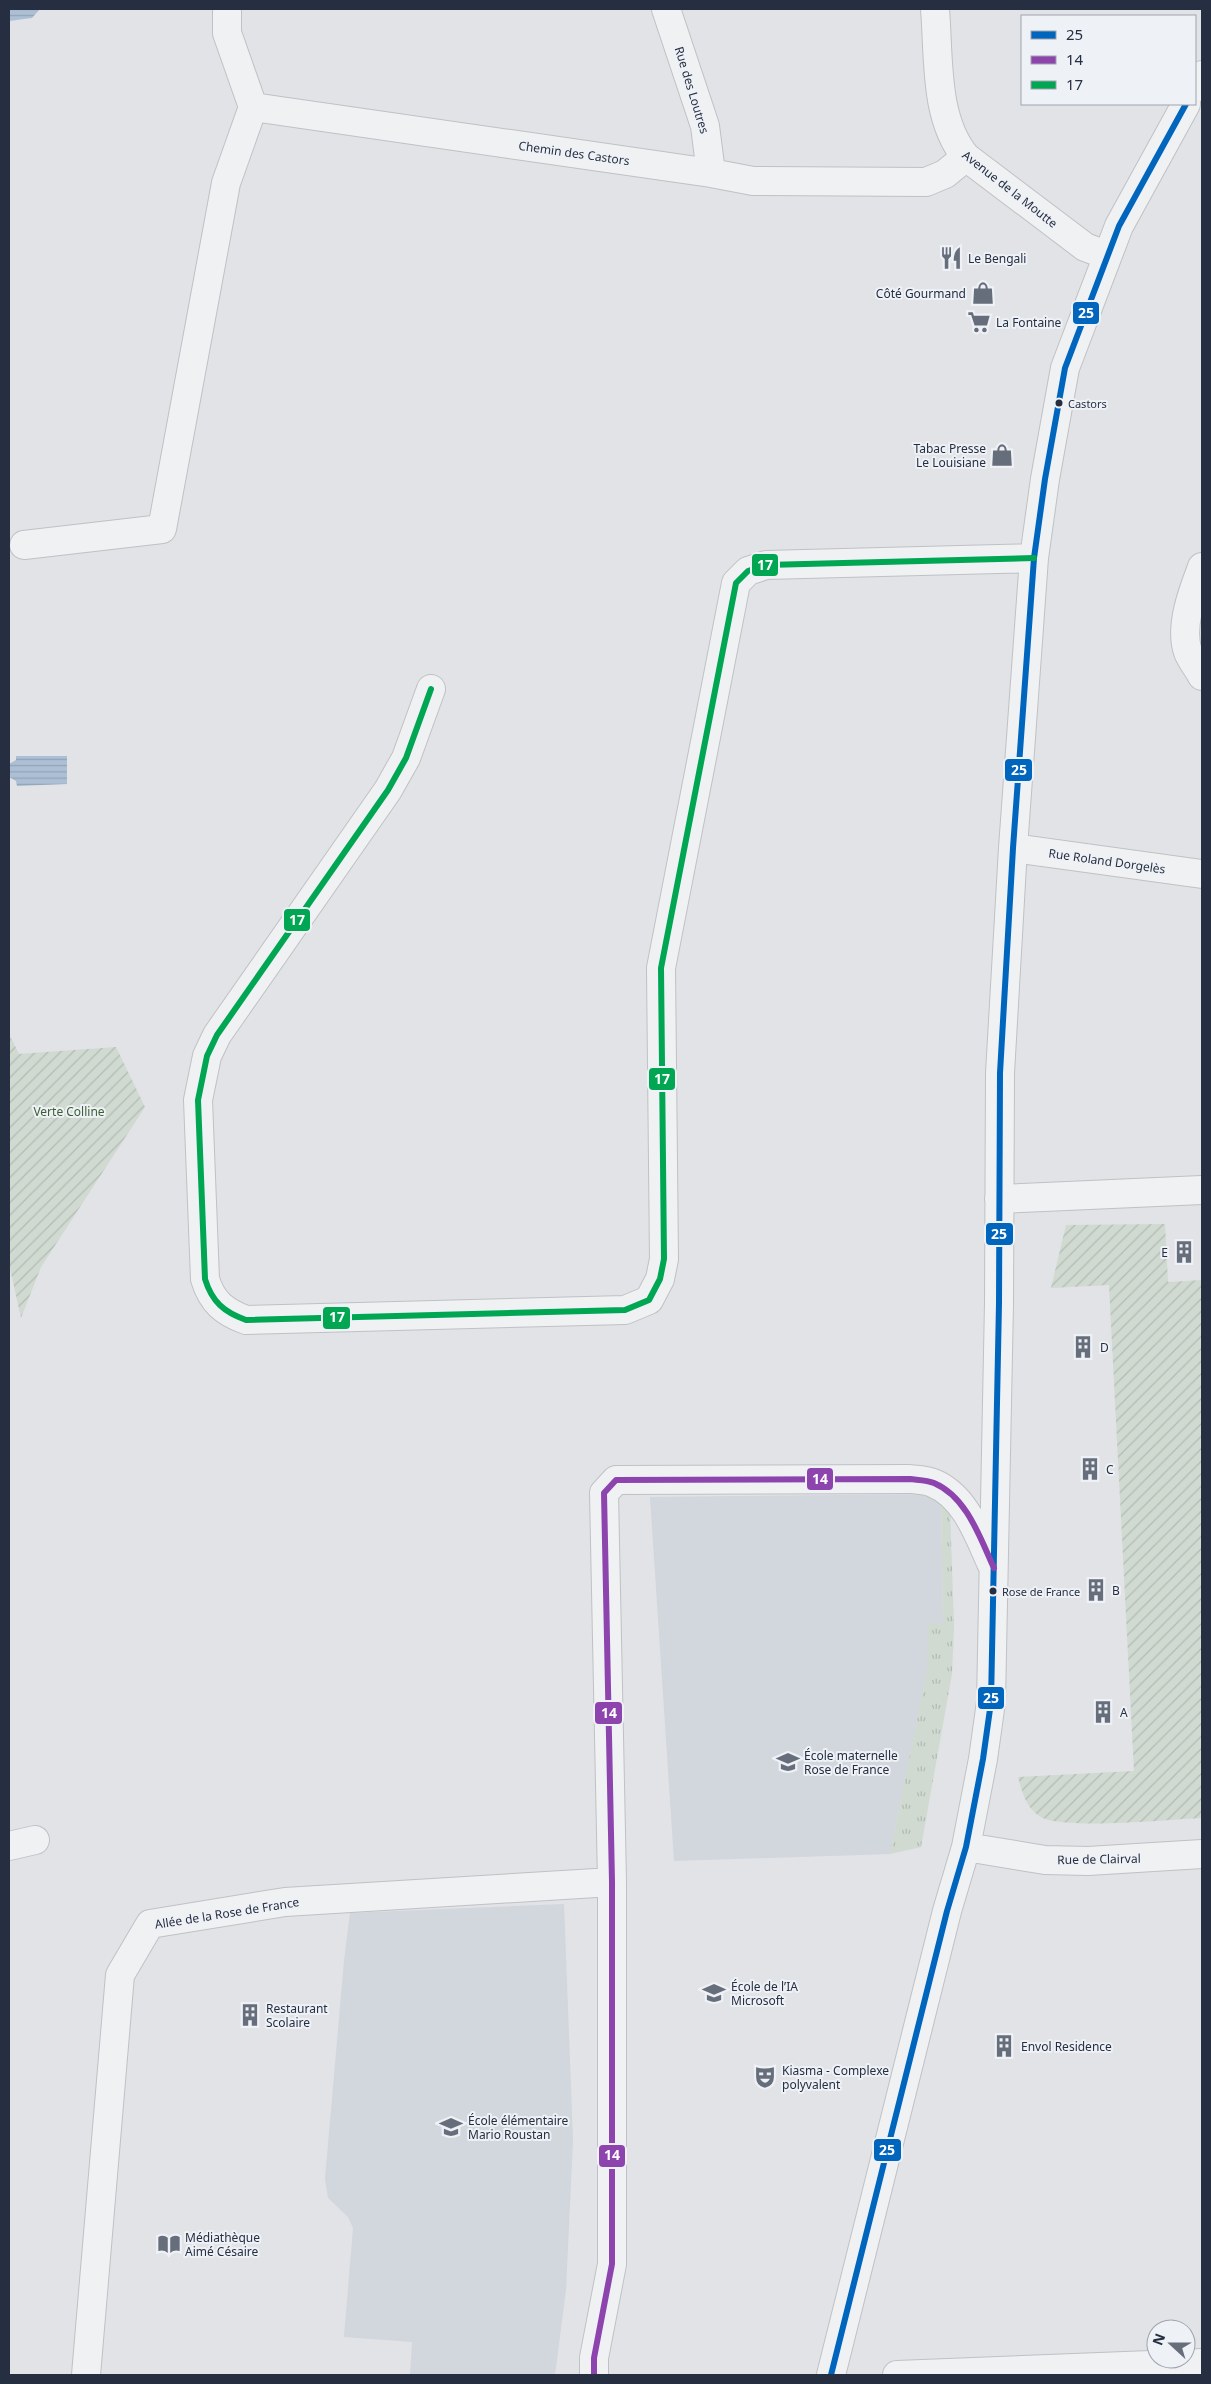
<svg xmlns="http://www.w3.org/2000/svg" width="1211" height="2384" viewBox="0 0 1211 2384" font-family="'Noto Sans',sans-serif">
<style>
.built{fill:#d2d6dd}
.grass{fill:url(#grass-tufts)}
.garden{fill:url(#garden-furrows)}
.water{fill:url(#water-rules)}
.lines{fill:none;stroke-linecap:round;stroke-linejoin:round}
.minor-casing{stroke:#bfc1c4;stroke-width:30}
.minor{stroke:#f0f1f3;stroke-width:28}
.bus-1-casing{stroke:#eef1f6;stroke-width:10}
.bus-2-casing{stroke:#eef1f6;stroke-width:10}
.bus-3-casing{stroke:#eef1f6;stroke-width:10}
.bus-1{stroke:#0065bd;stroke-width:6}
.bus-2{stroke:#8e44ad;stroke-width:6}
.bus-3{stroke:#00a651;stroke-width:6}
.bus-dot{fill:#262f41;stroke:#eef1f6;stroke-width:2}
.labels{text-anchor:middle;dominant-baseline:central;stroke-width:4;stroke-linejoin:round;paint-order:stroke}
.bus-label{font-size:11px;fill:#262f41;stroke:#eef1f6;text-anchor:start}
.street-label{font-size:12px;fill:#262f41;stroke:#eef1f6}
.poi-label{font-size:12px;fill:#262f41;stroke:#eef1f6;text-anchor:start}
.park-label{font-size:12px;fill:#3a5e33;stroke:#eef1f6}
.line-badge{stroke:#eef1f6;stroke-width:2}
.badge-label{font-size:14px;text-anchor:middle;font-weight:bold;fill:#fff}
</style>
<defs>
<pattern id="grass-tufts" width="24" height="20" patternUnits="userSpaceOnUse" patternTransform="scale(1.25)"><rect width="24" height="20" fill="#d0dad1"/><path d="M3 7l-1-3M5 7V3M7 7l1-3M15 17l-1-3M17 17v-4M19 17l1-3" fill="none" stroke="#b2bbb5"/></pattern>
<pattern id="garden-furrows" width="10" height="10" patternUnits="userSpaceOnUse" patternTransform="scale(1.25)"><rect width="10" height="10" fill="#d0dad1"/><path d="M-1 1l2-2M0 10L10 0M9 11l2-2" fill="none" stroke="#b2bbb5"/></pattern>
<pattern id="water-rules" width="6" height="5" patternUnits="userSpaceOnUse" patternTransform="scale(1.25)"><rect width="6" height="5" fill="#acbfd4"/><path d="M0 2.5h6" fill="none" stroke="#94a4b7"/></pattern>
</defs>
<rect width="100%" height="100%" fill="#e1e3e6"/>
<!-- built -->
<path class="built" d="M941,1494L943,1624H928V1668L890,1854L674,1861L650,1497Z
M564,1904L573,2140L566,2290L555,2375H410L412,2342L344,2337L353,2228L348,2217L328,2198L325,2179L344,1961L350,1913Z"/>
<!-- grass -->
<path class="grass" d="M941,1494L950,1508L954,1627L952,1674L921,1847L890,1854L927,1671L928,1623L943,1624Z"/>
<!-- garden -->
<path class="garden" d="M9,1034L19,1054L116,1047L145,1107L41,1267L21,1318L9,1264Z
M1165,1224L1168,1282L1202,1280V1818C1172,1819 1060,1831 1039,1816C1026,1807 1022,1792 1018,1777L1134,1771L1109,1285L1051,1288L1066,1225Z"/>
<!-- water -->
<path class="water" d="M9,9H40L32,18L9,21Z
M16,756H67V784L17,786L16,781L9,777V764L16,760Z"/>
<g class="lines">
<defs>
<path id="minor" d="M227,9V33L253,107L711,173L753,181L926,182L945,174L966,157
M666,9L705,126L711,173
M935,9C939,57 934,119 966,157L1085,247L1106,255
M1195,88L1202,75
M24,545L162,529L226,183L253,107
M1202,567C1193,591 1179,626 1188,652C1191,660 1198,668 1202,676
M431,689L406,758L388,790L217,1035L207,1056L198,1100L205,1279C212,1302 224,1312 246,1320L625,1310L649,1300L660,1279L664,1259L661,968L736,583L748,571L766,565L1034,558
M1013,848L1202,874
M999,1199L1202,1190
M9,1846L35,1840
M966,1847L1045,1860L1088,1861L1202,1854
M86,2375L120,1975L150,1924L285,1902L612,1882
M594,2375V2358L612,2264V1882L604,1493L616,1480L910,1479C917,1480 927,1480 933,1483C965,1496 978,1534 991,1563
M831,2375L947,1911L966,1847L983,1759L991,1702L999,1303L1000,1073L1013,848L1034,558L1045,479L1065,368L1119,226L1186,104
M897,2375L1202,2363"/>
</defs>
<!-- minor casing -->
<use href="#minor" class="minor-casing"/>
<!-- minor -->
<use href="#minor" class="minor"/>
<defs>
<path id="bus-1" d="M831,2375L947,1911L966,1847L983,1759L991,1702L999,1303L1000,1073L1013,848L1034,558L1045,479L1065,368L1119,226L1186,104"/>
<path id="bus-2" d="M594,2375V2358L612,2264V1882L604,1493L616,1480L910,1479C917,1480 927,1480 934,1483C967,1497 980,1538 994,1568"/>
<path id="bus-3" d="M431,689L406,758L388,790L217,1035L207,1056L198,1100L205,1279C212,1302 224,1312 246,1320L625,1310L649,1300L660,1279L664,1259L661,968L736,583L748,571L766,565L1034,558"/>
</defs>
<!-- bus-1 casing -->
<use href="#bus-1" class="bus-1-casing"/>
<!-- bus-2 casing -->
<use href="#bus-2" class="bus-2-casing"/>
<!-- bus-3 casing -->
<use href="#bus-3" class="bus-3-casing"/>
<!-- bus-1 -->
<use href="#bus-1" class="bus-1"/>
<!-- bus-2 -->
<use href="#bus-2" class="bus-2"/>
<!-- bus-3 -->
<use href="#bus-3" class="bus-3"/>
</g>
<!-- icons -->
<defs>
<symbol id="restaurant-bare" viewBox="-9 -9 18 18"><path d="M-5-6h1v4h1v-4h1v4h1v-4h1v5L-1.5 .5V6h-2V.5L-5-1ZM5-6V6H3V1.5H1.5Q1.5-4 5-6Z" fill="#676e7b" stroke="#eef1f6" stroke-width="2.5" paint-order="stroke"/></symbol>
<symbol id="shop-bare" viewBox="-9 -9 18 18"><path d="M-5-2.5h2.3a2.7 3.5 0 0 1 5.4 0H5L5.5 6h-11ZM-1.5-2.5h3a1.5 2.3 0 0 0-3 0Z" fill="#676e7b" stroke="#eef1f6" stroke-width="2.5" paint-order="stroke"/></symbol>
<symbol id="supermarket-bare" viewBox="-9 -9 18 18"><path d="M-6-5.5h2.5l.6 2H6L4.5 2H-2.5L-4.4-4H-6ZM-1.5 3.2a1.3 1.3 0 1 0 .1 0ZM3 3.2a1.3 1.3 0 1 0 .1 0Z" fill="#676e7b" stroke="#eef1f6" stroke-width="2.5" paint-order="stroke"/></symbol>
<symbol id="building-bare" viewBox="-9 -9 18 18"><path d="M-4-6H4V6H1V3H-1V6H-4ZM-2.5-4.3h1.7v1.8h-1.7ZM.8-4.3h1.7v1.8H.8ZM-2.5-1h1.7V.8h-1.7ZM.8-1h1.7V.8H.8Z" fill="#676e7b" stroke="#eef1f6" stroke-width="2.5" paint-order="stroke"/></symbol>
<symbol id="school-bare" viewBox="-9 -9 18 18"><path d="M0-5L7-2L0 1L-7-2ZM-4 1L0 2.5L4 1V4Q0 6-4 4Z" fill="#676e7b" stroke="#eef1f6" stroke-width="2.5" paint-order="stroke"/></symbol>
<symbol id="university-bare" viewBox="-9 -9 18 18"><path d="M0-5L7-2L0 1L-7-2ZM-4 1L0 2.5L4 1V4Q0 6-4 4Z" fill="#676e7b" stroke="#eef1f6" stroke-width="2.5" paint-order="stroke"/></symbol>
<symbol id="theatre-bare" viewBox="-9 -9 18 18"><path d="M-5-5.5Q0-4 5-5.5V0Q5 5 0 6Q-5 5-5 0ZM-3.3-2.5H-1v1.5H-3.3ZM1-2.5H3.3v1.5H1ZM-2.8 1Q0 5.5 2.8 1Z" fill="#676e7b" stroke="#eef1f6" stroke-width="2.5" paint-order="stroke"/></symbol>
<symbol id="library-bare" viewBox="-9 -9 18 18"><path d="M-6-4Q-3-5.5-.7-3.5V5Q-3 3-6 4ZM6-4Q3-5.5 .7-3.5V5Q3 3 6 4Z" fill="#676e7b" stroke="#eef1f6" stroke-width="2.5" paint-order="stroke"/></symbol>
</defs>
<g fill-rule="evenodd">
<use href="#restaurant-bare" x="935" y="242" width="32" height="32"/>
<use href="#shop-bare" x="967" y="277" width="32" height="32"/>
<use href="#supermarket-bare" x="963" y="306" width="32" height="32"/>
<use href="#shop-bare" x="986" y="439" width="32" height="32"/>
<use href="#building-bare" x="1168" y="1236" width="32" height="32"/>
<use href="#building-bare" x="1067" y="1331" width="32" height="32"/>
<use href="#building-bare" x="1074" y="1453" width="32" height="32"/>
<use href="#building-bare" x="1080" y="1574" width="32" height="32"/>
<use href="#building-bare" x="1087" y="1696" width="32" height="32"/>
<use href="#school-bare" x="772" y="1746" width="32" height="32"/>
<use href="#university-bare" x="698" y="1977" width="32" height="32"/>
<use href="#building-bare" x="234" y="1999" width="32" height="32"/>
<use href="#building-bare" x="988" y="2030" width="32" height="32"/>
<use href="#theatre-bare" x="749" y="2061" width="32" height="32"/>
<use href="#school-bare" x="435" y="2111" width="32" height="32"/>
<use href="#library-bare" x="153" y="2228" width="32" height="32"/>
</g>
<!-- markers -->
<g class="bus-dot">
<circle cx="1059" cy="403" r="4.5"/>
<circle cx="993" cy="1591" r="4.5"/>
</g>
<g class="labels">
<!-- bus labels -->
<g class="bus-label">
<text x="1068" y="403">Castors</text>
<text x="1002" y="1591">Rose de France</text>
</g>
<!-- street labels -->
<g class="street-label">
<text transform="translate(692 90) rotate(73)">Rue des Loutres</text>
<text transform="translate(574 153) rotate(8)">Chemin des Castors</text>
<text transform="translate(1010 189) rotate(38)">Avenue de la Moutte</text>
<text transform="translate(1107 861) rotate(8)">Rue Roland Dorgelès</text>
<text transform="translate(1099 1859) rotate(-1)">Rue de Clairval</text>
<text transform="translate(227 1913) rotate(-9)">Allée de la Rose de France</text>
</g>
<!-- poi labels -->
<g class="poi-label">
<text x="968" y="258">Le Bengali</text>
<text x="966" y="293" text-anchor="end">Côté Gourmand</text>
<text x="996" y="322">La Fontaine</text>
<text x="986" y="448" text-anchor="end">Tabac Presse<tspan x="986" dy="14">Le Louisiane</tspan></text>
<text x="1168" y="1252" text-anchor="end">E</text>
<text x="1100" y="1347">D</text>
<text x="1106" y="1469">C</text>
<text x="1112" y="1590">B</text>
<text x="1120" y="1712">A</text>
<text x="804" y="1755">École maternelle<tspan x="804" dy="14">Rose de France</tspan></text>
<text x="731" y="1986">École de l’IA<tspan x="731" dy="14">Microsoft</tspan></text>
<text x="266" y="2008">Restaurant<tspan x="266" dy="14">Scolaire</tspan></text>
<text x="1021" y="2046">Envol Residence</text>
<text x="782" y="2070">Kiasma - Complexe<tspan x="782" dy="14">polyvalent</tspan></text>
<text x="468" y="2120">École élémentaire<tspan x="468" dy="14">Mario Roustan</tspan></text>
<text x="185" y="2237">Médiathèque<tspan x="185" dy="14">Aimé Césaire</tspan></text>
</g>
<!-- park labels -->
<g class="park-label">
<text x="69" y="1111">Verte Colline</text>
</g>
</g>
<g class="line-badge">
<rect x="1072" y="301" width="28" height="24" rx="5" fill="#0065bd"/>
<rect x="751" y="553" width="28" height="24" rx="5" fill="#00a651"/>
<rect x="1004" y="758" width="29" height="24" rx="5" fill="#0065bd"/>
<rect x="283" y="908" width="28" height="24" rx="5" fill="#00a651"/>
<rect x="648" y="1067" width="28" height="24" rx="5" fill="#00a651"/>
<rect x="985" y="1222" width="29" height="24" rx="5" fill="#0065bd"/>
<rect x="322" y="1306" width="29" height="24" rx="5" fill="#00a651"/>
<rect x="806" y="1467" width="28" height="24" rx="5" fill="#8e44ad"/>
<rect x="977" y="1686" width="28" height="24" rx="5" fill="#0065bd"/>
<rect x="594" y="1701" width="29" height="24" rx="5" fill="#8e44ad"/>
<rect x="873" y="2138" width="29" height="24" rx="5" fill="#0065bd"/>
<rect x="598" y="2144" width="28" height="24" rx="5" fill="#8e44ad"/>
</g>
<g class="badge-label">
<text x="1086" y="318">25</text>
<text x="765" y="570">17</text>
<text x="1019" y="775">25</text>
<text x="297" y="925">17</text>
<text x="662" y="1084">17</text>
<text x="999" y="1239">25</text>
<text x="337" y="1322">17</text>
<text x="820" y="1484">14</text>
<text x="991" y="1703">25</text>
<text x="609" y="1718">14</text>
<text x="887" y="2155">25</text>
<text x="612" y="2160">14</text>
</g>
<!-- border -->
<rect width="1211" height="2384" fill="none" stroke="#262f41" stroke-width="20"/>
<!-- legend -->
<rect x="1021" y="15" width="175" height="90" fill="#eef1f6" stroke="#9ea3ae"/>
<rect x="1031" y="31" width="25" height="8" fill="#0065bd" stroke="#9ea3ae"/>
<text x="1066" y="40" font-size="15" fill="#262f41">25</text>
<rect x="1031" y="56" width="25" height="8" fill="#8e44ad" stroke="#9ea3ae"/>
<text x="1066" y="65" font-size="15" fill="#262f41">14</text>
<rect x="1031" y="81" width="25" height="8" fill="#00a651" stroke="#9ea3ae"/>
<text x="1066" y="90" font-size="15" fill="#262f41">17</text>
<!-- north arrow -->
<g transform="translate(1171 2344) rotate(291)"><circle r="24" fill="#eef1f6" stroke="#9ea3ae"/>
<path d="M0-4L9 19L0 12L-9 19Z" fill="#676e7b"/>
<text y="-8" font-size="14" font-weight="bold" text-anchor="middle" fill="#262f41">N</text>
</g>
</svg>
